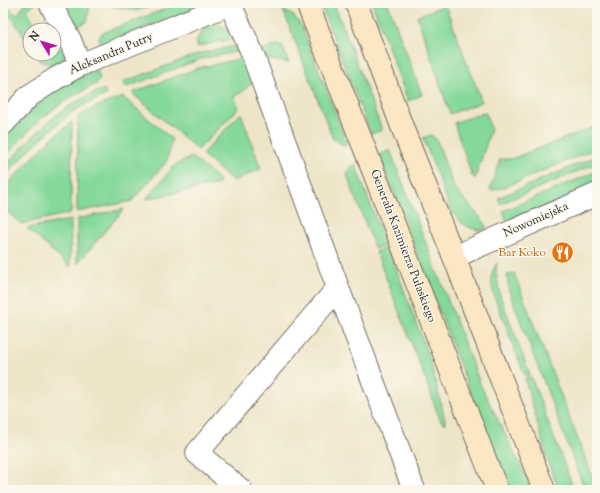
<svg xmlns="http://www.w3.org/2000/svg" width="600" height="493" viewBox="0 0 600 493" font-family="'Sorts Mill Goudy',serif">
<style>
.green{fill:#84d89a;stroke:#588262}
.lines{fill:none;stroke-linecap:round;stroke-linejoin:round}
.minor-casing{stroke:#6f6c62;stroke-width:24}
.tertiary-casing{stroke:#6f6c62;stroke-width:24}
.secondary-casing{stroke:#6f6c62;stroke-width:24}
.minor{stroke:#fff;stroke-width:22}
.tertiary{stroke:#fff;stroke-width:22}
.secondary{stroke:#fbe7c3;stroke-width:22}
.labels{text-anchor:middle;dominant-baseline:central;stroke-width:3;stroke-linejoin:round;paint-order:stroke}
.street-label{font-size:12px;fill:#2b2b2b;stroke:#fbf7ec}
.food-label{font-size:12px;fill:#c56008;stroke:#fbf7ec;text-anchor:end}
</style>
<rect width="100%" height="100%" fill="#fbf7ec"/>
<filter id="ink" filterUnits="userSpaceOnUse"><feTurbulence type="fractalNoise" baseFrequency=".025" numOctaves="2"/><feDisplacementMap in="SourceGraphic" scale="8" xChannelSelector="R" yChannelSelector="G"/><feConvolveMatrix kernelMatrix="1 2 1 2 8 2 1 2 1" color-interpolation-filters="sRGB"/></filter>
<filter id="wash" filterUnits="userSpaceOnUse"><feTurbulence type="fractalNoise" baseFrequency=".012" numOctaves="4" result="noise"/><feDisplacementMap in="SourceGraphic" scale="16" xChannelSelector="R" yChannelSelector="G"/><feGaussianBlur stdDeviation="0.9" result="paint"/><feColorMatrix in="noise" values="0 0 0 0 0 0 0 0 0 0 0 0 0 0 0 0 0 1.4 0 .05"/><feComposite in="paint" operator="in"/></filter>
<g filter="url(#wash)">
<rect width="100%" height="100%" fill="#eee5c8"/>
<!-- green -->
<path class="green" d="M26,3H37L27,9L36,26L50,18L60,38L54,40V30H30V47L13,19L3,10V4L17,15Z
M59,3H82L90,6L87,22L72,28Z
M96,3H159L137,11Z
M181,3H211L101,44L99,38L102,33Z
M320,3H334L382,130L371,134Z
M372,3H388L422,95L408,101Z
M445,5L482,102L450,114L417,16Z
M283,10L294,16L302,27L347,143L343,145L333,139Z
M217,25C227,27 231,30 236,38L227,41H220L197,47V40L202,30L210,26Z
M239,45L241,51L201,59L127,87L123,84V82L198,54Z
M277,45L283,47L289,63L266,59L262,51Z
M65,47L66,56L65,59C55,65 49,66 38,60L48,54H54V52Z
M243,58L253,82L241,93L234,96L239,108L198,150L132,93L198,68Z
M97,70L100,79L96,84L73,96L55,108L40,120L25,135L3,159V137L16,123L44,98L70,81Z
M104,89L106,95L84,105L72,112L44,136L29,150L3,178V168C25,145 48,118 76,102C85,97 95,93 104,89Z
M123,97L172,139L167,161L132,201L77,212L78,117L98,106Z
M485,112L491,129L475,179L472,176L454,123Z
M241,113L261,169L233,181L202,154Z
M72,122L71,213L21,224L3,208V189L50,140Z
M597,126V148L505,187L494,190H490L500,159H511Z
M431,135L437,140L453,186L485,223L486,229C472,233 459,222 451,211L423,138Z
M390,150L481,386L526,476L531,490H508L379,155Z
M597,156V163L500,204L498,198Z
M192,157L218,179L219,184L146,199L175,165Z
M355,164L386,245L375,249L347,175L351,167Z
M597,171V185L508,224L503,211Z
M124,209L77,264V219Z
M71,220L70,267L27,228Z
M388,247L430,360L446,424L440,420L426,381L376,252Z
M497,263L496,272L500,295L530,375L525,376L495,298C491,286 489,273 497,263Z
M514,273L597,489V490H585L509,291L507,275Z
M531,377L574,490H559L549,465L525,379Z"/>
</g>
<g filter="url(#ink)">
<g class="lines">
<defs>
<path id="minor" d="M50,3L70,40L80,65
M230,4L251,50L338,288L414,490
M3,124L29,96L55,79L80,65L232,3
M241,490L197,453L318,311L338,288"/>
<path id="tertiary" d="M454,257L597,194"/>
<path id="secondary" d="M307,3L364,147L497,490
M356,3L404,132L454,257L544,490"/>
</defs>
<!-- minor casing -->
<use href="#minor" class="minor-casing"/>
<!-- tertiary casing -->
<use href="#tertiary" class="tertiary-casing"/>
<!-- secondary casing -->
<use href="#secondary" class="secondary-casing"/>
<!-- minor -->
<use href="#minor" class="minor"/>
<!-- tertiary -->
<use href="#tertiary" class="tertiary"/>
<!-- secondary -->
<use href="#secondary" class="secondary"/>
</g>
</g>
<!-- icons -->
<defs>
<symbol id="restaurant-disc" viewBox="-11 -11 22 22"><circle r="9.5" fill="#e8710a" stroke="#fbf7ec"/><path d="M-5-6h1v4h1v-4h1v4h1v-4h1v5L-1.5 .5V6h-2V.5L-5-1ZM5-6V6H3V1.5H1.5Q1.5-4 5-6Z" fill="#fff"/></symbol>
</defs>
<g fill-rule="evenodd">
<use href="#restaurant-disc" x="550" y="240" width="25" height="25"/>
</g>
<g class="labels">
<!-- street labels -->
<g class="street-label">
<text transform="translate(111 54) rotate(-23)">Aleksandra Putry</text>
<text transform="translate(536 220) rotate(-24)">Nowomiejska</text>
<text transform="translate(403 246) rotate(69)">Generała Kazimierza Pułaskiego</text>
</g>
<!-- food labels -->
<g class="food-label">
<text x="546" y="253">Bar Koko</text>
</g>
</g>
<!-- margin -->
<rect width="600" height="493" fill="none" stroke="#fbf7ec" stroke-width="16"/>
<!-- north arrow -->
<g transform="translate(42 42) rotate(308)"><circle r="19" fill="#fbf7ec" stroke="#a8a59f"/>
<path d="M0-3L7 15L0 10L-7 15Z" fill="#b5179e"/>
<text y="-6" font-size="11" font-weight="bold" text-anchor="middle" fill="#2b2b2b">N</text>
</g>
</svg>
